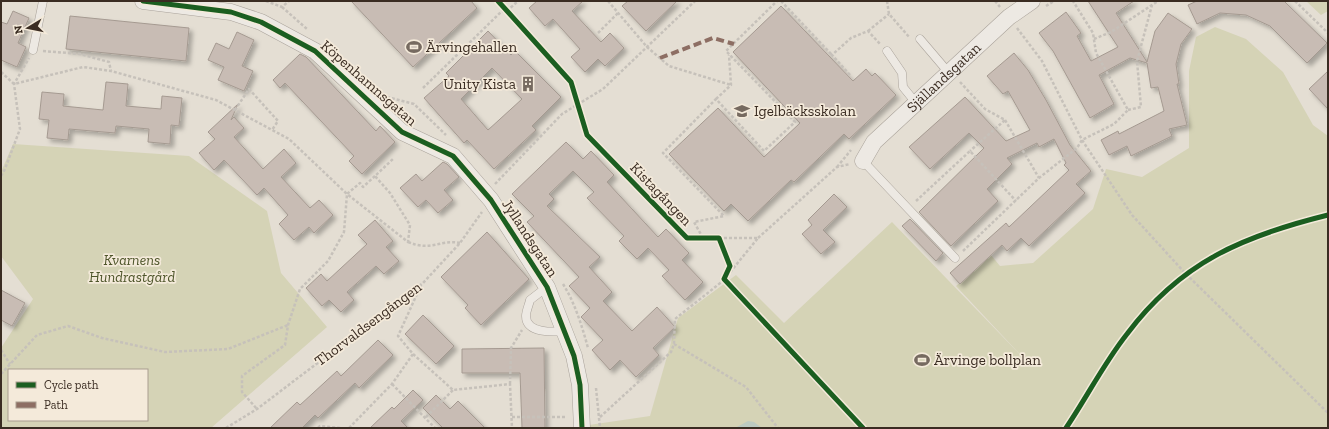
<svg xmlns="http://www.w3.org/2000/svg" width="1329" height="429" viewBox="0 0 1329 429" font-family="'Zilla Slab',serif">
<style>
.green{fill:#d5d3b6;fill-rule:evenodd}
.water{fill:#bccac1}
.building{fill:#c8bcb4;stroke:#a59a91;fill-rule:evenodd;filter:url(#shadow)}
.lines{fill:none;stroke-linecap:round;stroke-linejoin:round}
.lane-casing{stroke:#aaa39b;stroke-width:9}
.street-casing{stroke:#aaa39b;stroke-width:17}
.path{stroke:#c6c1ba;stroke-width:2.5;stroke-dasharray:3 2;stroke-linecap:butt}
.lane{stroke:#ede9e3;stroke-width:8}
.street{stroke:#ede9e3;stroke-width:16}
.quiet{stroke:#8d6e63;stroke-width:4;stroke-dasharray:8 4;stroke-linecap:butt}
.cycleway-casing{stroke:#f4eada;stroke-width:8}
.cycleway{stroke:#1b5e20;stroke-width:5}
.labels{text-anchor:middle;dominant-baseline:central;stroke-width:3.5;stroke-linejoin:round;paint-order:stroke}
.poi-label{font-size:15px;fill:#3a2c22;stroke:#f4eada;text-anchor:start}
.street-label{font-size:15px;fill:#3a2c22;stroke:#f4eada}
.park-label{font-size:15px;font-style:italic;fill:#4e552a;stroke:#f4eada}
</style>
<defs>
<filter id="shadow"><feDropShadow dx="3.5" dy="3.5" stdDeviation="2" flood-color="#0004"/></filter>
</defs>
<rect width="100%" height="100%" fill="#e4ded3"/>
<!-- green -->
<path class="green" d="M1306,1H1328V11L1321,15Z
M1215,27L1246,39L1283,72L1313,125L1328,136V428H589V425L650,416L678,318L736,275L784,323L892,222L1029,364L956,286L991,255L1000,266L1033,263L1093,209L1106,169L1142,177L1189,148V71L1196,37Z
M13,144L189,156L267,211L281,273L327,327L211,428H1V348L33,299L1,256V172ZM9,370H147V420H9Z"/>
<!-- water -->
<path class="water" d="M748,421L754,422L762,428H735Z"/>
<!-- building -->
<path class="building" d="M351,1H471L477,8L413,67Z
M537,1H583L572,11L601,42L610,33L624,48L605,66L598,59L585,72L571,57L580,49L553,19L545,26L529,8Z
M628,1H677L646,31L622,6Z
M1088,1H1134L1116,13L1147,62L1155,31L1168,13L1192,29L1181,44L1176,64L1179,84H1177L1187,125L1169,129L1172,136L1131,156L1127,146L1109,155L1101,140L1118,131L1119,134L1164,111L1158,87L1151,88L1147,63L1130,58L1099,75L1114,104L1090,118L1053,51L1039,33L1066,12L1081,33L1077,36L1091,61L1118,47Z
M1197,1H1284L1327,43L1307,63L1270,26L1246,15L1220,13L1197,24L1188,5Z
M781,6L853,81L866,69L872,76L875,73L896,95L849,139L844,134L794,182L791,180L748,221L731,204L724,211L669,154L718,108L764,157L800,123L733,52Z
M13,11L29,18L18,43L26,47L17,67L1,60V22L7,24Z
M70,16L189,28L186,61L66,49Z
M488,31L511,55L515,51L561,97L532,126L536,130L494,169L467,140L464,143L424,98L449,76L446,73ZM492,68L522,99L488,130L461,99Z
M237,32L254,40L242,66L253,71L244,91L218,80L224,67L208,60L216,43L229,49Z
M1014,53L1028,70L1046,100L1070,145L1091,171L1076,184L1085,193L1029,246L1021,238L1007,251L1002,245L960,284L950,273L1006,223L1009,227L1069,170L1064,165L1066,163L1054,139L1039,147L1037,143L1007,158L1012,164L987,189L998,201L951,246L919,212L984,148L969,133L930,169L909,147L965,97L1006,141L1030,130L1008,91L1003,94L987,76Z
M300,54L306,57L376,131L380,126L395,142L362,174L349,161L354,156L285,83L280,88L273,80Z
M1328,71V109L1309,89Z
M106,82L128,84L126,106L161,109L162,96L182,98L179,126L171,125L170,144L148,142L149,129L116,126L115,133L69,129L68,140L47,138L49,120L39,119L42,92L64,94L63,106L103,110Z
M238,104L231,120L234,117L244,128L234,137L263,169L284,149L296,163L281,177L310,208L319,200L333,215L314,233L309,227L294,240L279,224L288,215L264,188L257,195L224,160L214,170L199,153L215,139L208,132Z
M566,142L583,159L591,151L614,175L607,182L658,237L666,229L689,253L682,260L703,282L685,300L662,276L669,270L648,248L637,259L619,241L624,236L587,198L594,192L573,171L549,194L554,199L547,206L600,257L589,267L612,292L603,301L632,331L657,307L675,327L653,348L659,355L636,377L620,360L610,370L592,350L603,340L581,317L590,308L569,286L579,277L527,222L534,216L512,194Z
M443,162L447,164L459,177L444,190L453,200L438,213L426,200L418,207L400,188L416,174L422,181Z
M834,194L847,207L823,230L835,242L821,254L802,234L812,225L808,220Z
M910,219L943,253L936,261L902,226Z
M375,220L393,241L386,247L399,261L384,274L376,266L347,292L354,300L341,312L329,300L322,306L306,288L321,274L327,281L367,244L358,235Z
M487,232L529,279L481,325L465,308L468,305L441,277Z
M1,290L25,303L12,326L1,320Z
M423,315L454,346L436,364L405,334Z
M378,340L393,355L359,388L355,383L318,418L315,415L302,428H270L297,402L300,405L337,371L341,376Z
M544,348L545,428H522L520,373H462V349Z
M413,390L423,400L401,421L408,428H370L392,407L394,409Z
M436,395L450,409L458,401L485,428H443L423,408Z"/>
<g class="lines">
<defs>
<path id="lane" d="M920,39L949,73
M33,50L43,1
M887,51L902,73L903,87L916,103
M863,161L955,258
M547,287L530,300C529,305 526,311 526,316C526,334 554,332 566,331"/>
<g id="street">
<path d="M143,1L231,12L261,22L315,51L402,132L453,156L491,200L547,287L574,356L580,385L582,428"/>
<path id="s1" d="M863,161L874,142L1009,17L1032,1"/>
</g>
</defs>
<!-- lane casing -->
<use href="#lane" class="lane-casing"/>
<!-- street casing -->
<use href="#street" class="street-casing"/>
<!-- path -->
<path class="path" d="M266,1L282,7L289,1
M498,1L571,82L587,135L687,238H719L730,266L724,279L863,428
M608,1L647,47L669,66L731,85
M781,1L832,55
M887,1L889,14L910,38
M995,1L1000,7
M1295,1L1328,33
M1046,6L1054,1
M282,7L307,29
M507,11L518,1
M1017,28L1042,61L1082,140L1132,215L1185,273L1328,413
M868,31L889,14
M598,33L618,13
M1094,39L1111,32L1152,5
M43,51L80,54L109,62L111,71
M1,72L14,84L83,67L111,71L216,100L289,139L347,194L344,232L328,261L300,289L288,325L285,345L242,376V392L257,409
M850,75L832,55L851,38L868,31L880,44
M960,82L985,109L1005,120L970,151
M423,88L502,11L509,12
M387,97L414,104L446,135
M716,99L731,85L729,55
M235,110L249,89L278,121L272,130
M1128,110L1141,107L1137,61L1152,5L1158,1
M1005,120L1039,178
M837,167L851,150
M1,176L5,169L20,129L14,84L29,58
M375,176L363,187L360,183L347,194L408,242L410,225L390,193L375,176L394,158
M495,184L562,114L603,89L695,1
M916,201L970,151L1016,201
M703,238L694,222L724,216L663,153L716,99L764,151L795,122L726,51L777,1
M719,238H758L727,276
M758,238L837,167L850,164
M408,242C432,252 440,239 460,243
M963,251L1039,178L1077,148L1082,140L1114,124L1128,110L1096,53L1093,33L1073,1
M563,284C575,303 582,326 588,348
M674,344L746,387L778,428
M1,350L10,364
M413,354L453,390L510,384L512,428
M1,374L37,335L68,326L102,338L165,352L228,349L288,325
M392,384L435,428
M510,384L511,348L522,330
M596,388L600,428
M426,417L453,390
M512,417H567
M600,417L671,352L674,344L675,319L724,280
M226,428L257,409L423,283L460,243L482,212
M318,428L320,426L341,428
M349,428L392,384L413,354L398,336L422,283"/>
<!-- lane -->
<use href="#lane" class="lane"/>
<!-- street -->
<use href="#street" class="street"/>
<!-- quiet -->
<path class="quiet" d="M660,58L713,38L734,44"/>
<defs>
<path id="cycleway" d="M143,1L231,12L261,22L315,51L402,132L453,156L491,200L547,287L574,356L580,385L582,428
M498,1L571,82L587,135L687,238H719L730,266L724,279L863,428
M1066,428C1087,397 1104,363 1127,334C1181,262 1243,236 1328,215"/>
</defs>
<!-- cycleway casing -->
<use href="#cycleway" class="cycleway-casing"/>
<!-- cycleway -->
<use href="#cycleway" class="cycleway"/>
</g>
<!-- icons -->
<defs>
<symbol id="stadium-bare" viewBox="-9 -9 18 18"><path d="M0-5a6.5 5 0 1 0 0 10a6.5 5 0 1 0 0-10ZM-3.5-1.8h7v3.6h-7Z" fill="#766a60" stroke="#f4eada" stroke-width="2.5" paint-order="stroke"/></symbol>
<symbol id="building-bare" viewBox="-9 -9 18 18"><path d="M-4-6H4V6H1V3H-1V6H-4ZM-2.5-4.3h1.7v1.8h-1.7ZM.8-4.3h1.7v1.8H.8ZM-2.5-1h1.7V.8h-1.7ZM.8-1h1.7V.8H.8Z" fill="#766a60" stroke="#f4eada" stroke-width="2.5" paint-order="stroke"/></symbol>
<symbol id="school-bare" viewBox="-9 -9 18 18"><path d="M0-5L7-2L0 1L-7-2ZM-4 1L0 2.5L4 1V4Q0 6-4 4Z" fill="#766a60" stroke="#f4eada" stroke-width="2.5" paint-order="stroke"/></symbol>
</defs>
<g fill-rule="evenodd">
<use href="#stadium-bare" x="403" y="36" width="22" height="22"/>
<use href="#building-bare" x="517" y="73" width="22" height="22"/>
<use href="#school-bare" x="731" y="100" width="22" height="22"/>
<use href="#stadium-bare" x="911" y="349" width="22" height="22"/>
</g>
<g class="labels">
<!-- poi labels -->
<g class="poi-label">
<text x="426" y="47">Ärvingehallen</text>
<text x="516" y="84" text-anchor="end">Unity Kista</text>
<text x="754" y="111">Igelbäcksskolan</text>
<text x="934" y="360">Ärvinge bollplan</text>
</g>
<!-- street labels -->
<g class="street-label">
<text stroke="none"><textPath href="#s1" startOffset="117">Själlandsgatan</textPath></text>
<text transform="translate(369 83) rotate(41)">Köpenhamnsgatan</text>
<text transform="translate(661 194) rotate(46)">Kistagången</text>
<text transform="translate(530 238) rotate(57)">Jyllandsgatan</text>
<text transform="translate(368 324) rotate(-37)">Thorvaldsengången</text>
</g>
<!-- park labels -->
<g class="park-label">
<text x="132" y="260">Kvarnens<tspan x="132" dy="17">Hundrastgård</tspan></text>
</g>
</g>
<!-- border -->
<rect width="1329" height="429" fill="none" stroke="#3a2c22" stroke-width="4"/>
<!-- legend -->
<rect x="8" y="369" width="140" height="52" fill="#f4eada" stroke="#aa9e90"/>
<rect x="16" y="382" width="20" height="6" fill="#1b5e20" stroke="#aa9e90"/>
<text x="44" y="389" font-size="12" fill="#3a2c22">Cycle path</text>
<rect x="16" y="402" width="20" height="6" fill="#8d6e63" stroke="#aa9e90"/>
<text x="44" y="409" font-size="12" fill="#3a2c22">Path</text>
<!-- north arrow -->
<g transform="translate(28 28) rotate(260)" stroke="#f4eada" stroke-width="3" paint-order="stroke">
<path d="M0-3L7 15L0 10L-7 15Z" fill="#3a2c22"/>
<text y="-6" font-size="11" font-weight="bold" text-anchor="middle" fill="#3a2c22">N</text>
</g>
</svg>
